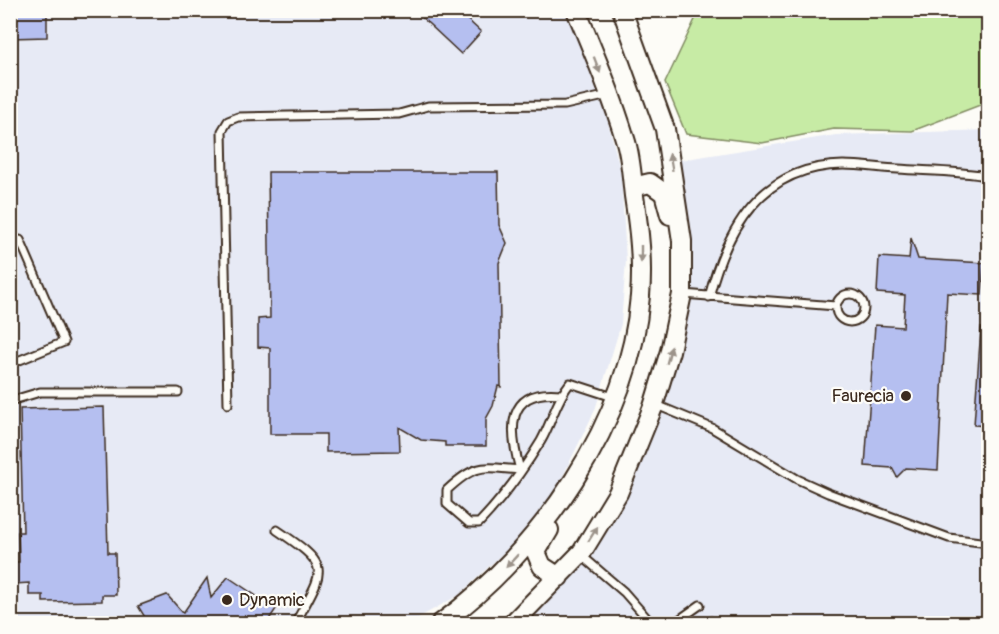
<svg xmlns="http://www.w3.org/2000/svg" width="999" height="634" viewBox="0 0 999 634" font-family="Pangolin,sans-serif">
<style>
.built{fill:#e7eaf5}
.green{fill:#c7eba5;stroke:#818a62;stroke-width:1.5}
.building{fill:#b5bff0;stroke:#3b2a1e;stroke-width:1.5}
.lines{fill:none;stroke-linecap:round;stroke-linejoin:round}
.service-casing{stroke:#3b2a1e;stroke-width:11}
.tertiary-casing{stroke:#3b2a1e;stroke-width:22}
.service{stroke:#fdfcf7;stroke-width:7}
.tertiary{stroke:#fdfcf7;stroke-width:18}
.oneway{fill:#9c938a}
.poi-dot{fill:#3b2a1e;stroke:#fdfcf7;stroke-width:2}
.labels{text-anchor:middle;dominant-baseline:central;stroke-width:4.5;stroke-linejoin:round;paint-order:stroke}
.poi-label{font-size:18px;fill:#3b2a1e;stroke:#fdfcf7;text-anchor:end}
</style>
<rect width="100%" height="100%" fill="#fdfcf7"/>
<filter id="ink" filterUnits="userSpaceOnUse"><feTurbulence type="fractalNoise" baseFrequency=".0167" numOctaves="2"/><feDisplacementMap in="SourceGraphic" scale="12" xChannelSelector="R" yChannelSelector="G"/><feConvolveMatrix kernelMatrix="1 2 1 2 8 2 1 2 1" color-interpolation-filters="sRGB"/></filter>
<g filter="url(#ink)">
<!-- built -->
<path class="built" d="M10,11H566L605,110L621,173L626,261L621,324L595,410L558,486L522,535L459,595L409,623H11Z
M988,130V623L515,624L591,545L683,310L674,161L836,135Z"/>
<!-- green -->
<path class="green" d="M699,11H988V102L912,131L834,129L762,143L686,134L665,83Z"/>
<!-- building -->
<path class="building" d="M10,10H47V37L10,38Z
M414,10H457L481,32L461,54Z
M268,172H498L499,225L507,243L499,263L501,387L498,386L493,406L486,419V446H445V442L421,440L399,427L400,451L326,452V434H270V348L258,347V319L270,318Z
M911,238L918,259L984,263L982,295L947,293L938,470L906,468L897,477L892,468L865,466L875,325L903,327L905,295L877,293L879,257L909,259Z
M981,328H988V426L974,425Z
M104,407L108,553H115L116,595H102V601L43,602V595H29V583L15,584L14,562H19L18,532H23L20,409Z
M228,577L276,609L266,624H149L138,606L167,595L183,613L207,578L211,598Z"/>
<g class="lines">
<defs>
<path id="service" d="M10,244L20,240L64,342L10,364
M683,294L836,306
M836 308a14 14 0 1 1 28 0a14 14 0 1 1-28 0Z
M709,297C727,227 762,166 843,165C861,165 880,168 898,169C928,171 959,171 988,176
M561,394C505,388 509,430 520,470C481,467 476,463 447,490V504L469,523H479C501,500 524,469 541,441C552,422 556,400 570,383L613,397
M10,401L40,392H178
M228,404L222,131L228,121L238,117L399,114L428,106L565,105L609,95
M654,404L712,428L797,479L828,493L949,538L988,543
M277,530C333,568 325,567 295,624
M582,556L624,592L652,624
M673,624L700,605
M708,624L711,621"/>
<path id="tertiary" d="M633,187L650,183L664,193L670,215
M549,530L536,552L542,566L559,577
M440,624C540,551 630,423 640,296C643,262 639,229 634,196C632,179 631,159 626,142C613,98 594,53 576,10
M512,624L582,552L618,493L653,407L670,351L682,294V241L665,129L622,10"/>
</defs>
<!-- service casing -->
<use href="#service" class="service-casing"/>
<!-- tertiary casing -->
<use href="#tertiary" class="tertiary-casing"/>
<!-- service -->
<use href="#service" class="service"/>
<!-- tertiary -->
<use href="#tertiary" class="tertiary"/>
</g>
<!-- one-way arrows -->
<defs><path id="oneway-solid" d="M-6-.8H1V-3.2L6.5 0L1 3.2V.8H-6Z" transform="scale(1.5)"/></defs>
<g class="oneway">
<use href="#oneway-solid" transform="translate(597 65) rotate(69)"/>
<use href="#oneway-solid" transform="translate(671 162) rotate(-100)"/>
<use href="#oneway-solid" transform="translate(641 254) rotate(90)"/>
<use href="#oneway-solid" transform="translate(669 355) rotate(-75)"/>
<use href="#oneway-solid" transform="translate(593 534) rotate(-58)"/>
<use href="#oneway-solid" transform="translate(512 561) rotate(133)"/>
</g>
</g>
<!-- markers -->
<g class="poi-dot">
<circle cx="906" cy="396" r="6"/>
<circle cx="227" cy="600" r="6"/>
</g>
<g class="labels">
<!-- poi labels -->
<g class="poi-label">
<text x="894" y="396">Faurecia</text>
<text x="239" y="600" text-anchor="start">Dynamic</text>
</g>
</g>
<!-- margin -->
<rect width="999" height="634" fill="none" stroke="#fdfcf7" stroke-width="36"/>
<rect x="18" y="18" width="963" height="598" fill="none" stroke="#3b2a1e" stroke-width="2" filter="url(#ink)"/>
</svg>
